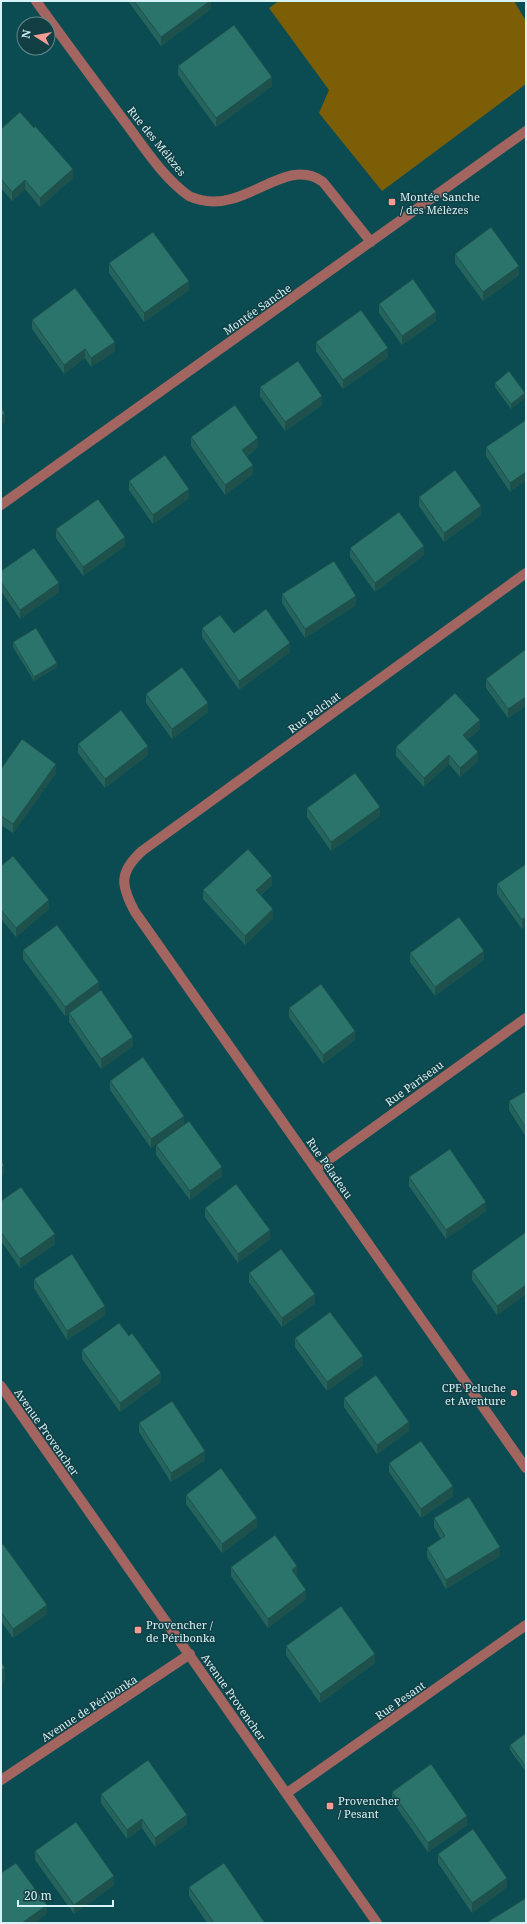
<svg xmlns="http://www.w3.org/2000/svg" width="527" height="1924" viewBox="0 0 527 1924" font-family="'Noto Serif',serif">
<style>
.green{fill:#7c5e07}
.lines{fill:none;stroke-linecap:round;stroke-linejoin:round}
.minor{stroke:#a3655f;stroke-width:10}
.wall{fill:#25645d}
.shaded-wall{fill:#1e514c}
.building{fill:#2b746c;stroke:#1e514c}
.poi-dot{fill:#f59c94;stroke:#123f44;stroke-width:1.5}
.labels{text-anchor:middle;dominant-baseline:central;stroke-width:3;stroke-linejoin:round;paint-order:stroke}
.street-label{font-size:11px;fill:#d5f2f6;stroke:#123f44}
.poi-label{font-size:11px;fill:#d5f2f6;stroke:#123f44;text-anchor:start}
</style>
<rect width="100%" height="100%" fill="#0b4c52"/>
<!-- green -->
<path class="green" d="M279,1H514L526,21V84L382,191L319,113L329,90L269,8Z"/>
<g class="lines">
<!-- minor -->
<path class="minor" d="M36,1C64,40 93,79 122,118C142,144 162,177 189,196C193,198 197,199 201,200C248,211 286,155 323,182L371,242
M1,505L526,131
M526,573L142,851C118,873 121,886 135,912L526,1468
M316,1169L526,1018
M1,1386L377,1923
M1,1780L190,1654
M287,1793L526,1625"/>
</g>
<!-- wall -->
<path class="wall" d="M128,1H211V9L161,46Z
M178,66L272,86L216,127L178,75Z
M34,128L73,178L40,207L25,189L12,201L1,188V129Z
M455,254L519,275L483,301L455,263Z
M109,263L189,290L144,322L109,273Z
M379,304L436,321L402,345L379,313Z
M32,320L115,351L91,367L85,358L64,374L32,329Z
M316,342L388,357L343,389L316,351Z
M495,383L525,398L511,409L495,387Z
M260,387L322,405L285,431L260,396Z
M526,420L510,492L486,456V447Z
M191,437L258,447L247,456L253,474L225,495L191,446Z
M129,481L189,498L153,524L129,490Z
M419,497L481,515L444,542L419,506Z
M56,529L125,546L83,576L56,538Z
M350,548L424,555L375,592L350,557Z
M1,571L59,592L20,619L1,591Z
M282,594L356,605L305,638L282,603Z
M202,628L234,633L290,652L239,690L202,637Z
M13,642L57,667L34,681L13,647Z
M526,649V706L508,718L486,688V679Z
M146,694L208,712L172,739L146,703Z
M480,729L467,740L478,761L460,777L449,764L424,787L396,756V747Z
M78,744L148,755L105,788L78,753Z
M1,769L56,773L13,833L1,825Z
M307,808L380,816L331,851L307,817Z
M526,864V926L522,929L497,894V884Z
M1,866L49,909L16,937L1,919Z
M272,885L261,895L273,918L245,945L203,899V890Z
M23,950L99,991L84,1003L133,1046L101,1069L69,1022V1014L65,1016L23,959Z
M410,953L484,960L435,996L410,962Z
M289,1008L355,1040L323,1064L289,1017Z
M110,1081L184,1116L151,1148L110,1090Z
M526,1091V1137L509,1110V1101Z
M156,1145L222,1176L190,1200L156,1155Z
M409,1177L486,1211L446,1239L409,1186Z
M1,1201L55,1244L20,1268L1,1241Z
M205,1208L270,1239L238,1263L205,1217Z
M526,1232V1294L497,1315L472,1280V1271Z
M249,1273L315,1303L282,1327L249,1282Z
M34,1279L105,1315L67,1340L34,1288Z
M129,1336L161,1382L120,1412L82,1359V1350Z
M295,1338L363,1365L327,1391L295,1347Z
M344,1398L409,1431L377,1454L344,1407Z
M139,1423L205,1460L171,1482L139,1432Z
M389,1463L453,1496L421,1518L389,1472Z
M186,1495L257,1527L222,1553L186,1504Z
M434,1518L500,1556L446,1589L427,1557V1548L441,1539L434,1527Z
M1,1546L47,1614L13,1638L1,1621Z
M231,1567L297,1575L296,1576L306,1599L268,1628L231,1576Z
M286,1646L375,1663L320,1703L286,1655Z
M526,1733V1772L510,1750V1745Z
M392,1792L467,1825L428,1852L392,1801Z
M101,1794L187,1824L155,1847L142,1828L127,1839L101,1803Z
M35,1851L114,1885L74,1914L35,1860Z
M438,1854L507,1887L472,1913L438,1863Z
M189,1887L265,1923H207L189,1896Z"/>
<!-- shaded-wall -->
<path class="shaded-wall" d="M210,1H211V9L161,46V37Z
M272,77V86L216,127V118Z
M73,169V178L40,207V198Z
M25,180V189L12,201V192Z
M519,266V275L483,301V292Z
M189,281V290L144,322V313Z
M436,312V321L402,345V336Z
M115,342V351L91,367V358Z
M388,348V357L343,389V380Z
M85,349V358L64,374V365Z
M525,393V398L511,409V404Z
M322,396V405L285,431V422Z
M5,413V422L1,425V416Z
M258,438V447L242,459V450Z
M253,465V474L225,495V485Z
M526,472V481L510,492V483Z
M189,489V498L153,524V515Z
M481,506V515L444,542V533Z
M125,537V546L83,576V567Z
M424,546V555L375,592V583Z
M59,583V592L20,619V610Z
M356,596V605L305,638V629Z
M290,643V652L239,690V681Z
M57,663V667L34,681V677Z
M526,697V706L508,718V709Z
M208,703V712L172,739V729Z
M480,720V729L463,744V735Z
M148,746V755L105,788V779Z
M478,752V761L460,777V768Z
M449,755V764L424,787V778Z
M56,764V773L13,833V824Z
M380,807V816L331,851V842Z
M272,876V885L256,899V890Z
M49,900V909L16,937V928Z
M273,909V918L245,945V936Z
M526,917V926L522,929V920Z
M484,951V960L435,996V987Z
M99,982V991L65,1016V1007Z
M355,1031V1040L323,1064V1055Z
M133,1037V1046L101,1069V1059Z
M184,1116V1125L151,1148V1139Z
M4,1165V1174L1,1177V1168Z
M222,1167V1176L190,1200V1191Z
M486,1202V1211L446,1239V1230Z
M270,1230V1239L238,1263V1254Z
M55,1234V1244L20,1268V1259Z
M526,1285V1294L497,1315V1306Z
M315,1294V1303L282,1327V1318Z
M105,1306V1315L67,1340V1331Z
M363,1356V1365L327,1391V1382Z
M161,1373V1382L120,1412V1403Z
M409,1422V1431L377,1454V1445Z
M205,1451V1460L171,1482V1473Z
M453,1486V1496L421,1518V1509Z
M257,1518V1527L222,1553V1544Z
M500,1547V1556L446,1589V1580Z
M297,1566V1575L292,1579V1570Z
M306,1590V1599L268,1628V1619Z
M47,1605V1614L13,1638V1629Z
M375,1654V1663L320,1703V1694Z
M5,1668V1681L1,1684V1671Z
M187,1815V1824L155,1847V1838Z
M467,1816V1825L428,1852V1843Z
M142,1819V1828L127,1839V1830Z
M114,1876V1885L74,1914V1905Z
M507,1878V1887L472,1913V1903Z
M47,1905V1914L34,1923H22Z"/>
<!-- building -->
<path class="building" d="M134,1H210L161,37Z
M234,25L272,77L216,118L178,66Z
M20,112L34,128L35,126L73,169L40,198L25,180L12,192L1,179V129Z
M491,227L519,266L483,292L455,254Z
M153,232L189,281L144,313L109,263Z
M413,279L436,312L402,336L379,304Z
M75,288L115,342L91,358L85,349L64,365L32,320Z
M361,310L388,348L343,380L316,342Z
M298,361L322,396L285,422L260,387Z
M509,371L525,393L511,404L495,383Z
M235,405L258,438L242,450L253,465L225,485L191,437Z
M1,408L5,413L1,416Z
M526,420V472L510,483L486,447Z
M165,455L189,489L153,515L129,481Z
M455,470L481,506L444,533L419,497Z
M98,499L125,537L83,567L56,529Z
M399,512L424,546L375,583L350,548Z
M34,548L59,583L20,610L1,582V571Z
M334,561L356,596L305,629L282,594Z
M266,609L290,643L239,681L202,628L220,615L234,633Z
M36,628L57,663L34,677L13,642Z
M526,649V697L508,709L486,679Z
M182,667L208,703L172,729L146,694Z
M455,693L480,720L463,735L478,752L460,768L449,755L424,778L396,747Z
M121,710L148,746L105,779L78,744Z
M22,739L56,764L13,824L1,816V769Z
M355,773L380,807L331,842L307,808Z
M248,849L272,876L256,890L273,909L245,936L203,890Z
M13,856L49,900L16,928L1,910V866Z
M526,864V917L522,920L497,884Z
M459,917L484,951L435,987L410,953Z
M57,925L99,982L65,1007L23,950Z
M321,984L355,1031L323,1055L289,1008Z
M101,990L133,1037L101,1059L69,1013Z
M143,1057L184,1116L151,1139L110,1081Z
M526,1091V1128L509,1101Z
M189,1121L222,1167L190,1191L156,1145Z
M450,1149L486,1202L446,1230L409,1177Z
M1,1160L4,1165L1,1168Z
M236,1184L270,1230L238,1254L205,1208Z
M21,1187L55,1234L20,1259L1,1232V1201Z
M526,1232V1285L497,1306L472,1271Z
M281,1249L315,1294L282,1318L249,1273Z
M72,1254L105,1306L67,1331L34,1279Z
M330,1312L363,1356L327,1382L295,1338Z
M119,1323L129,1336L132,1333L161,1373L120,1403L82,1350Z
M376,1375L409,1422L377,1445L344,1398Z
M172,1401L205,1451L171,1473L139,1423Z
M421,1441L453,1486L421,1509L389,1463Z
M221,1468L257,1518L222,1544L186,1495Z
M469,1497L500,1547L446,1580L427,1548L445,1536L434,1518Z
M275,1535L297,1566L292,1570L306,1590L268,1619L231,1567Z
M3,1544L47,1605L13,1629L1,1612V1546Z
M341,1606L375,1654L320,1694L286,1646Z
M1,1662L5,1668L1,1671Z
M526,1733V1767L510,1745Z
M148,1760L187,1815L155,1838L142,1819L127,1830L101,1794Z
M431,1764L467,1816L428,1843L392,1792Z
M76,1822L114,1876L74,1905L35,1851Z
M473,1829L507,1878L472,1903L438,1854Z
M16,1863L47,1905L22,1923H1V1873Z
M224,1863L265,1923H214L189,1887Z
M526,1898V1923H486Z"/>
<!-- markers -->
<g class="poi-dot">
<rect x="388" y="198" width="8" height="8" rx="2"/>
<circle cx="514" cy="1393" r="4"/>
<rect x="134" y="1626" width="8" height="8" rx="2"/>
<rect x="326" y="1802" width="8" height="8" rx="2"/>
</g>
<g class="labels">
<!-- street labels -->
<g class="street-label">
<text transform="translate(157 141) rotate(51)">Rue des Mélèzes</text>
<text transform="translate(257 309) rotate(-35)">Montée Sanche</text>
<text transform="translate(314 712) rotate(-36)">Rue Pelchat</text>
<text transform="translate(414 1083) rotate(-36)">Rue Pariseau</text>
<text transform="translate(330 1168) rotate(55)">Rue Péladeau</text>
<text transform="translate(47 1432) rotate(55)">Avenue Provencher</text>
<text transform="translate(234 1697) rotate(55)">Avenue Provencher</text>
<text transform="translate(400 1700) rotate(-35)">Rue Pesant</text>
<text transform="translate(89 1708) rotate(-33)">Avenue de Péribonka</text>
</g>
<!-- poi labels -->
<g class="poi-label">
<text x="400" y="196">Montée Sanche<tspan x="400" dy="13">/ des Mélèzes</tspan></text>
<text x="506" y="1387" text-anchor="end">CPE Peluche<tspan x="506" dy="13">et Aventure</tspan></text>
<text x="146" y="1624">Provencher /<tspan x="146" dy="13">de Péribonka</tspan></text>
<text x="338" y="1800">Provencher<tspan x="338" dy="13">/ Pesant</tspan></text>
</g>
</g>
<!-- border -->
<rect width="527" height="1924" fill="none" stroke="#d5f2f6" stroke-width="4"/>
<!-- north arrow -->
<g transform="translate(36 36) rotate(281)"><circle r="19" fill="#123f44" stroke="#60878b"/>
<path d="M0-3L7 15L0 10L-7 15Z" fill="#f59c94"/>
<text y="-6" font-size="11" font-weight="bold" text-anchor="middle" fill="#d5f2f6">N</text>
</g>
<!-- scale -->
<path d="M18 1900v6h95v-6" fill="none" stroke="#d5f2f6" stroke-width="2"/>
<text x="24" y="1900" font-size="12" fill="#d5f2f6" stroke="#123f44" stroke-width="3" paint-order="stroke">20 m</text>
</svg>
